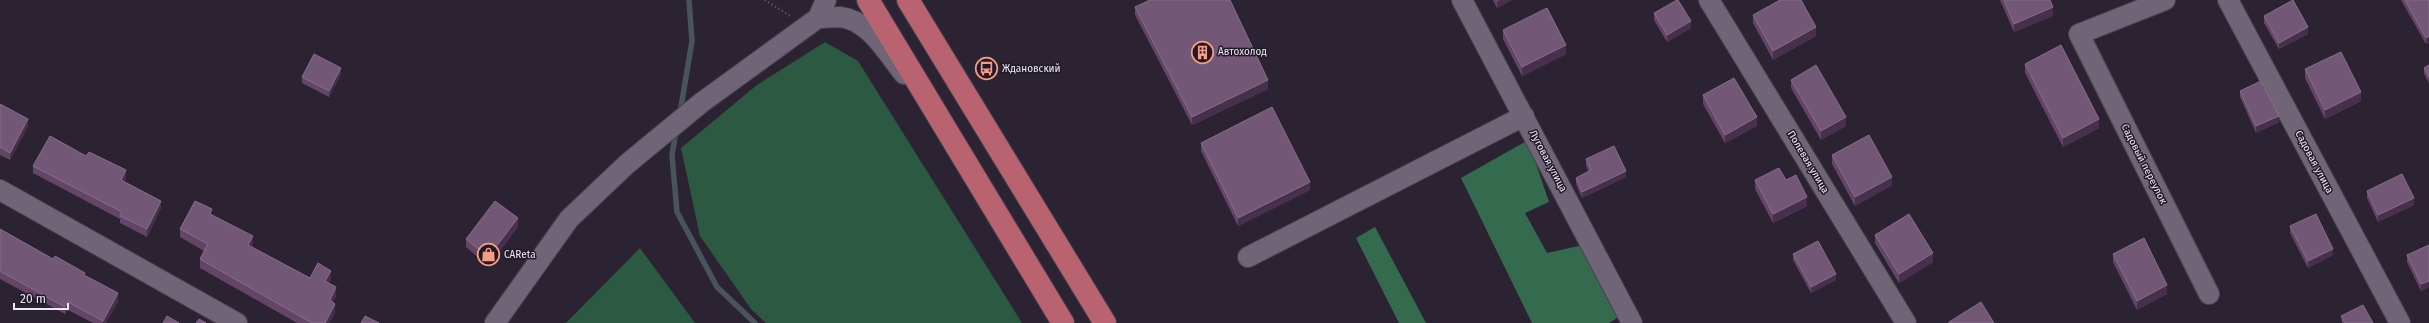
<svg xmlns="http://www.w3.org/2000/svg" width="2429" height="323" viewBox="0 0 2429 323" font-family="'Fira Sans',sans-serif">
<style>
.green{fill:#2c5942}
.forest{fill:#346b4f}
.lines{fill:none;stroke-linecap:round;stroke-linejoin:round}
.stream{stroke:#48535a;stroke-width:5.5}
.minor-casing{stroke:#48414e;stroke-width:22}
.major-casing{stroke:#48414e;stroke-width:24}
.path{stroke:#69626f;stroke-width:2.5;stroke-dasharray:1 3;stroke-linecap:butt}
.minor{stroke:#6f6576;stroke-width:20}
.major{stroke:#b96371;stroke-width:22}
.wall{fill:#644568}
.shaded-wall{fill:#48304c}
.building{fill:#735777;stroke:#866e8b}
.labels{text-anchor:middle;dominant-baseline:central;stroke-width:3;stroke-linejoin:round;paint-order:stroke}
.poi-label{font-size:10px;fill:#eee9f3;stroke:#221a28;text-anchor:start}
.street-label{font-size:10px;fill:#eee9f3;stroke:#221a28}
</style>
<rect width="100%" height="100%" fill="#2c2332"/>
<!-- green -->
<path class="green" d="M825,42L858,61L1022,323H766L751,309L700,236L681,148L757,85Z
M640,248L695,323H566Z"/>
<!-- forest -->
<path class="forest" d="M1528,140L1549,202L1525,213L1547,253L1601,241L1634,307L1609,323H1532L1461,178Z
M1375,227L1426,323H1399L1356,238Z"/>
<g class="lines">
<!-- stream -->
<path class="stream" d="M680,113L692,41L689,0
M676,131L672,155L677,212L717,287L755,323"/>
<defs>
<path id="minor" d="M1462,0L1632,323
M1709,0L1906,323
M2165,0L2079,34L2209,294
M2228,0L2400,323
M818,18C825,18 833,17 840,17C869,20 887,53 904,74
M0,190L237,323
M1248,257L1524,116
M495,323L569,219L627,164L701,103L818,18L826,0"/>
<path id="major" d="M868,0L1063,323
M908,0L1105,323"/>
</defs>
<!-- minor casing -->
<use href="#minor" class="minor-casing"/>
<!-- major casing -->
<use href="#major" class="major-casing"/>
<!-- path -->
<path class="path" d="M765,0L790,16"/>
<!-- minor -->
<use href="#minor" class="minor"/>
<!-- major -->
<use href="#major" class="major"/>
</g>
<!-- wall -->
<path class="wall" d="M1493,0H1512L1497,8Z
M2000,0H2050L2053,16L2014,32Z
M2401,0H2429L2426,44Z
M1135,7L1268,89L1192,125L1135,15Z
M1654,13L1691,28L1667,42L1654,20Z
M1753,15L1816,36L1773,60L1753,23Z
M2264,16L2308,34L2279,49L2264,23Z
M1503,30L1566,54L1522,76L1503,39Z
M2025,64L2099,128L2063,147L2025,73Z
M2429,65V83L2424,74V68Z
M2305,69L2361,101L2325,119L2305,78Z
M341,74L329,97L302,83V77Z
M1791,80L1846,126L1821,140L1791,88Z
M2240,91L2279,122L2256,133L2240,97Z
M1703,95L1757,126L1725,143L1703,104Z
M0,104L28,126L10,160L0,155Z
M1201,143L1310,190L1238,226L1201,151Z
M1832,155L1892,185L1855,206L1832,164Z
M1586,159L1626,177L1582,198L1576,184V178L1589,172L1586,166Z
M33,166L126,178L124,182L161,208L147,237L120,223V219L33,173Z
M1755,180H1786L1807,206L1773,223L1755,189Z
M2367,191L2414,205L2378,222L2367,198Z
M212,215L253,245L252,247L310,278L331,279L329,283L336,296L333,302L335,313L329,323H297L200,268V259L204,251L180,237V229Z
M2290,226L2333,255L2308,268L2290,233Z
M518,227L488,266L466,247V239Z
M0,229L53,259L85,276L118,301L106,323H93L68,310L65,314L0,279Z
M1875,235L1933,262L1899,283L1875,243Z
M2429,245V287L2421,291L2407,262V255Z
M1793,254L1836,280L1811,293L1793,260Z
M2113,254L2167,294L2137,310L2113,262Z
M2341,316L2373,323H2342Z"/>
<!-- shaded-wall -->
<path class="shaded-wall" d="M1500,0H1512L1497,8V2Z
M2053,7V16L2014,32V24Z
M1691,21V28L1667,42V35Z
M1816,27V36L1773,60V51Z
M2308,27V34L2279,49V43Z
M2429,36V43L2426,44V38Z
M1566,45V54L1522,76V67Z
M341,68V74L329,97V91Z
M1268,80V89L1192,125V117Z
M2361,92V101L2325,119V110Z
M2279,116V122L2256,133V126Z
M1757,117V126L1725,143V135Z
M1846,117V126L1821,140V131Z
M28,119V126L10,160V153Z
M2099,119V128L2063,147V138Z
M126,170V178L121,188V180Z
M1626,171V177L1582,198V192Z
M1892,177V185L1855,206V197Z
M1310,182V190L1238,226V218Z
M1807,197V206L1773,223V214Z
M2414,198V205L2378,222V215Z
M161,201V208L147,237V229Z
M518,218V227L488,266V257Z
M253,236V245L248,253V245Z
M2333,249V255L2308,268V261Z
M1933,253V262L1899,283V274Z
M331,271V279L325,290V281Z
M1836,274V280L1811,293V287Z
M2429,281V287L2421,291V284Z
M2167,285V294L2137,310V301Z
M336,287V296L330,308V300Z
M118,293V301L106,323H103V321Z
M68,302V310L65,314V307Z
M335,304V313L329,323H325Z"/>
<!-- building -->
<path class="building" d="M1150,0H1230L1268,80L1192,117L1135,7Z
M1677,0H1678L1691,21L1667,35L1654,13Z
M1780,0H1801L1816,27L1773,51L1753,15Z
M2004,0H2050L2053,7L2014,24Z
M2293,0L2308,27L2279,43L2264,16Z
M2405,0H2429V36L2426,38Z
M1547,8L1566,45L1522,67L1503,30Z
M2061,45L2099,119L2063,138L2025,64Z
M2341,52L2361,92L2325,110L2305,69Z
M314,54L341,68L329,91L302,77Z
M1816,65L1846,117L1821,131L1791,80Z
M2429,65V77L2424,68Z
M1734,78L1757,117L1725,135L1703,95Z
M2261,81L2279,116L2256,126L2240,91Z
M0,104L28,119L10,153L0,147Z
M1272,107L1310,182L1238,218L1201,143Z
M1869,135L1892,177L1855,197L1832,155Z
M50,136L86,156L89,152L126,170L121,180L161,201L147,229L120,216L122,212L33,166Z
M1614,146L1626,171L1582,192L1576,178L1591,170L1586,159Z
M1779,168L1786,180L1796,175L1807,197L1773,214L1755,180Z
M2402,174L2414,198L2378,215L2367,191Z
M195,201L212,209L210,214L253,236L248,245L310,278L318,263L331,271L325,281L336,287L330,300L335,304L325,323H312L200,259L208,244L180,229Z
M495,201L518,218L488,257L466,239Z
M1909,214L1933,253L1899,274L1875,235Z
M2316,214L2333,249L2308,261L2290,226Z
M0,229L53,259L55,256L85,273L84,275L118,293L103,321L68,302L65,307L0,271Z
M2144,238L2167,285L2137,301L2113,254Z
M1818,241L1836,274L1811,287L1793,254Z
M2429,245V281L2421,284L2407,255Z
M1981,302L1994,323H1949V322Z
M2363,305L2373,323H2345L2341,316Z
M167,316L179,323H163Z
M365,316L379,323H361Z
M199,319L206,323H196Z"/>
<!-- icons -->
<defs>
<symbol id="building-ring" viewBox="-11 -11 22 22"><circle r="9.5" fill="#221a28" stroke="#f49e86" stroke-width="1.5"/><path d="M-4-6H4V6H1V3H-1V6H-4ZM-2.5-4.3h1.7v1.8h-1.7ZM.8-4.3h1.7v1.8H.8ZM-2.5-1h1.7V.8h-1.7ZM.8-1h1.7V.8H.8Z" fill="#f49e86"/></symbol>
<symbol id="bus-ring" viewBox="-11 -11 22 22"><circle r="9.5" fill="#221a28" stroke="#f49e86" stroke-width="1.5"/><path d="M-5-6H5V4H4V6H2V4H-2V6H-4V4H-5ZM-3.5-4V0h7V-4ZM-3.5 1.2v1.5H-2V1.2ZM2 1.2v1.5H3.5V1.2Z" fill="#f49e86"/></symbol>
<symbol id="shop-ring" viewBox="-11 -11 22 22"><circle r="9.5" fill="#221a28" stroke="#f49e86" stroke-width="1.5"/><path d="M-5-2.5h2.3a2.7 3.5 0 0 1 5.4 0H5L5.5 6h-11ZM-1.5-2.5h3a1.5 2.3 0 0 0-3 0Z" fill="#f49e86"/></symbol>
</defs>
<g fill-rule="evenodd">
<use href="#building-ring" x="1190" y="40" width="25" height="25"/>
<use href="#bus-ring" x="974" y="56" width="25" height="25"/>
<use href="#shop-ring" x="476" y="242" width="25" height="25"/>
</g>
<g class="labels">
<!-- poi labels -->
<g class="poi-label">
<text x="1218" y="52">Автохолод</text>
<text x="1002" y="69">Ждановский</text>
<text x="504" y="255">CAReta</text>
</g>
<!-- street labels -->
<g class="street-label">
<text transform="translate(1548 161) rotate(62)">Луговая улица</text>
<text transform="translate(1808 162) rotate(59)">Полевая улица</text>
<text transform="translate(2314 162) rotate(62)">Садовая улица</text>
<text transform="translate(2144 164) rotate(63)">Садовый переулок</text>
</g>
</g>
<!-- scale -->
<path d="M14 303v6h54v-6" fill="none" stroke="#eee9f3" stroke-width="2"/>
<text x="20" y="303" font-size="12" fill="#eee9f3" stroke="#221a28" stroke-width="3" paint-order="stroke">20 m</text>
</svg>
